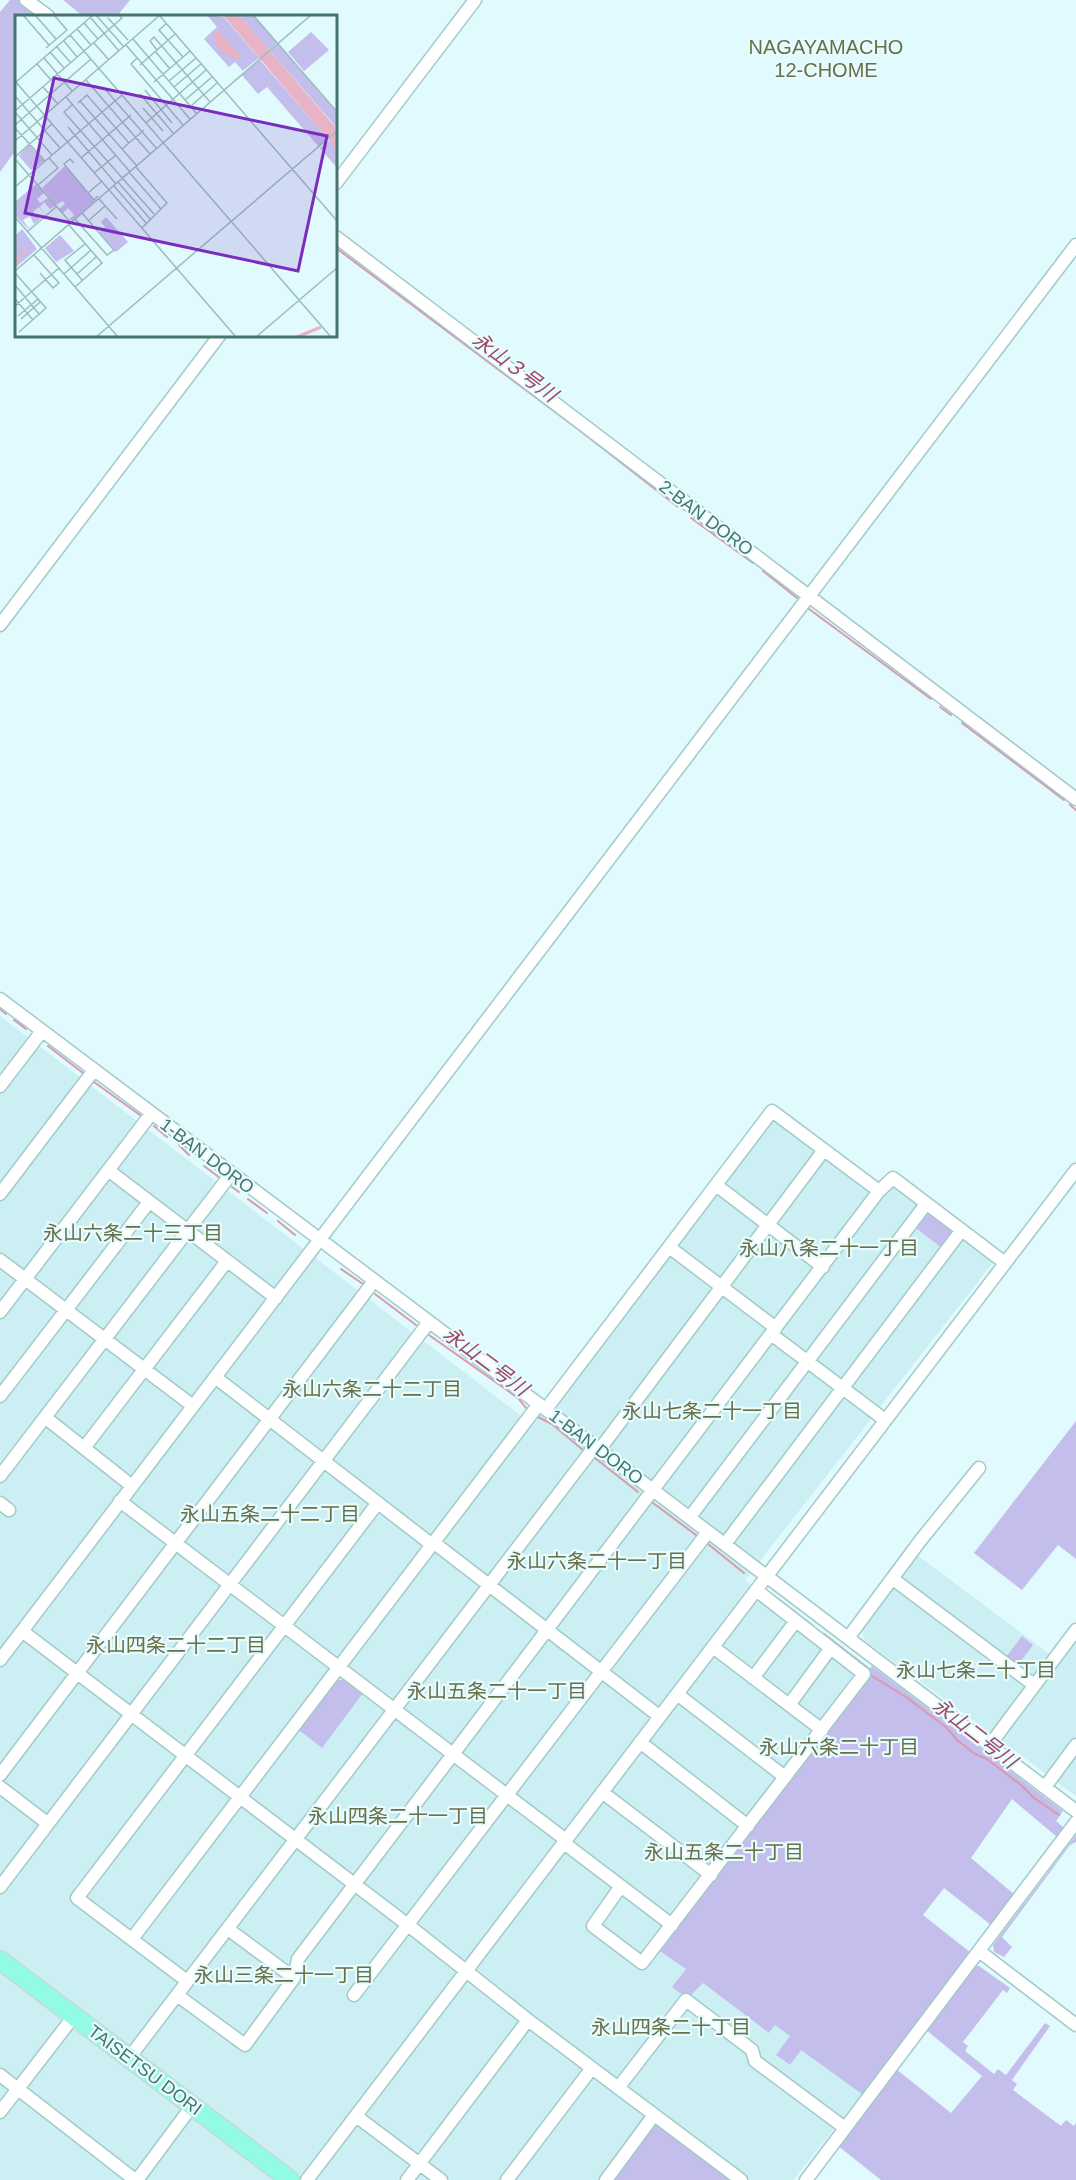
<svg xmlns="http://www.w3.org/2000/svg" width="1076" height="2180" viewBox="0 0 1076 2180" font-family="Helvetica,'Noto Sans JP',sans-serif">
<style>
.residential{fill:#cbeff2}
.green{fill:#c3beeb}
.lines{fill:none;stroke-linecap:round;stroke-linejoin:round}
.stream{stroke:#da99af;stroke-width:2}
.minor-casing{stroke:#a1cac8;stroke-width:15}
.highway-casing{stroke:#cbd8d7;stroke-width:21}
.minor{stroke:#fff;stroke-width:12}
.highway{stroke:#92fbe4;stroke-width:18}
.labels{text-anchor:middle;dominant-baseline:central;stroke-width:4.5;stroke-linejoin:round;paint-order:stroke}
.street-label{font-size:18px;fill:#46756f;stroke:#e7fcff}
.neighbourhood-label{font-size:20px;fill:#697049;stroke:#e7fcff}
.water-label{font-size:20px;font-style:italic;fill:#a04663;stroke:#e7fcff}
.inset-river{fill:none;stroke:#e8b3c5;stroke-width:3}
.inset-road{fill:none;stroke:#99bdbc;stroke-width:1.5}
.view{fill:#7b2cbf;fill-opacity:0.15;stroke:#7b2cbf;stroke-width:3}
.inset-edge{fill:none;stroke:#46756f;stroke-width:3}
</style>
<rect width="100%" height="100%" fill="#e0fafd"/>
<!-- residential -->
<path class="residential" d="M0,1016L533,1425L772,1115L881,1200L890,1188L898,1187L995,1260L745,1580L844,1653L863,1677L686,1969L672,1987L692,1994L703,1983L769,2033L775,2025L790,2036L777,2055L790,2065L801,2049L862,2094L793,2180H748L652,2110L598,2180H0Z
M917,1555L1059,1661L1076,1639V1796L864,1640L862,1628Z"/>
<!-- green -->
<path class="green" d="M10,0H38L59,16H16V150L0,172V12Z
M63,0H130L117,16H83Z
M934,1214L952,1229L953,1236L943,1249L916,1228L927,1215Z
M1076,1421V1559L1058,1545L1022,1590L974,1553Z
M1022,1636L1033,1645L1017,1666L1006,1657Z
M872,1666L1063,1811L1056,1821L1064,1828L1057,1837L1012,1799L971,1858L1015,1895L991,1925L944,1888L923,1915L971,1953L862,2094L801,2050L790,2065L776,2055L790,2036L775,2025L769,2033L703,1983L692,1994L684,1996L672,1987L686,1969L657,1949Z
M338,1680H345L363,1693L322,1748L299,1730Z
M1076,1835V1842L1070,1845L1002,1937L1012,1947L1004,1957L994,1952L993,1945Z
M973,1966H979L1010,1988L1007,1993L1003,1990L963,2042L968,2046L965,2051L994,2074L998,2069L1006,2075L1045,2023L1050,2026L1012,2080L1017,2084L1013,2090L1061,2126L1066,2120L1074,2126L1076,2123V2180H881L838,2146L896,2069L951,2113L982,2076L925,2029Z
M654,2121L732,2180H609Z"/>
<g class="lines">
<!-- stream -->
<path class="stream" d="M336,248L578,429L678,507
M691,518L753,563
M763,571L797,598
M809,609L931,699
M940,707L951,715
M962,723L1064,800
M1070,805L1076,810
M0,1009L6,1014
M14,1020L26,1029
M48,1046L83,1073
M94,1082L140,1115
M154,1126L167,1137
M179,1145L189,1155
M204,1166L220,1178
M232,1187L239,1192
M248,1199L267,1213
M278,1221L295,1235
M341,1269L363,1284
M375,1294L416,1325
M429,1335L518,1398L526,1408
M538,1417L552,1424L583,1450
M595,1458L638,1492
M653,1503L696,1535
M708,1544L744,1573
M777,1598L813,1626
M824,1634L869,1669
M872,1676L906,1697L947,1728L957,1740L975,1754L987,1759L1021,1785L1034,1798L1059,1815"/>
<defs>
<path id="minor" d="M26,0L48,16
M336,183L475,0
M336,237L1076,799
M0,625L219,336
M0,999L653,1490L1076,1811
M0,1086L42,1031
M108,1170L276,1298
M716,1185L823,1267
M0,1194L94,1070
M669,1247L776,1328
M0,1260L193,1406
M0,1312L151,1114
M771,1334L885,1420
M215,1377L431,1544
M0,1396L149,1202
M546,1409L772,1111L879,1191
M46,1418L132,1486
M84,1448L227,1261
M600,1449L824,1150
M0,1476L231,1174
M120,1501L566,1840
M0,1503L9,1510
M690,1517L926,1204
M433,1542L659,1716
M725,1544L961,1231
M893,1579L1034,1685
M22,1631L408,1925L528,2020L741,2180
M848,1638L920,1541L979,1468
M713,1647L822,1730
M0,1660L1076,245
M753,1678L795,1622
M677,1694L785,1777
M789,1705L830,1649
M640,1742L748,1826
M989,1746L1076,1630
M0,1775L374,1281
M0,1787L47,1823
M1045,1787L1076,1745
M602,1792L711,1875
M564,1843L672,1925
M621,1886L593,1926L642,1963L864,1674L756,1590
M0,1887L429,1322
M228,1929L294,1978
M132,1939L539,1404
M979,1951L1076,2025
M187,1981L77,1898L377,1504
M177,1995L245,2045L294,1978L298,1959L879,1191L893,1178L1005,1263
M354,1995L708,1532
M129,2058L595,1446
M0,2075L135,2180
M618,2088L686,2000L752,2050L755,2061L845,2128
M0,2112L74,2016
M356,2116L441,2180
M137,2180L192,2106
M307,2180L1076,1170
M407,2180L528,2020
M507,2180L592,2068
M606,2180L654,2115
M806,2180L1076,1822"/>
<path id="highway" d="M0,1960L290,2180"/>
</defs>
<!-- minor casing -->
<use href="#minor" class="minor-casing"/>
<!-- highway casing -->
<use href="#highway" class="highway-casing"/>
<!-- minor -->
<use href="#minor" class="minor"/>
<!-- highway -->
<use href="#highway" class="highway"/>
</g>
<g class="labels">
<!-- street labels -->
<g class="street-label">
<text transform="translate(706 518) rotate(37)">2-BAN DORO</text>
<text transform="translate(207 1156) rotate(37)">1-BAN DORO</text>
<text transform="translate(596 1447) rotate(37)">1-BAN DORO</text>
<text transform="translate(145 2070) rotate(37)">TAISETSU DORI</text>
</g>
<!-- neighbourhood labels -->
<g class="neighbourhood-label">
<text x="826" y="47">NAGAYAMACHO<tspan x="826" dy="23">12-CHOME</tspan></text>
<text x="133" y="1233">永山六条二十三丁目</text>
<text x="829" y="1248">永山八条二十一丁目</text>
<text x="372" y="1389">永山六条二十二丁目</text>
<text x="712" y="1411">永山七条二十一丁目</text>
<text x="270" y="1514">永山五条二十二丁目</text>
<text x="597" y="1561">永山六条二十一丁目</text>
<text x="176" y="1645">永山四条二十二丁目</text>
<text x="976" y="1670">永山七条二十丁目</text>
<text x="497" y="1691">永山五条二十一丁目</text>
<text x="839" y="1747">永山六条二十丁目</text>
<text x="398" y="1816">永山四条二十一丁目</text>
<text x="724" y="1852">永山五条二十丁目</text>
<text x="284" y="1975">永山三条二十一丁目</text>
<text x="671" y="2027">永山四条二十丁目</text>
</g>
<!-- water labels -->
<g class="water-label">
<text transform="translate(515 367) rotate(37)">永山３号川</text>
<text transform="translate(486 1361) rotate(37)">永山二号川</text>
<text transform="translate(975 1733) rotate(38)">永山二号川</text>
</g>
</g>
<!-- overview -->
<g transform="translate(15 15)">
<rect width="322" height="322" fill="#e0fafd"/>
<path d="M192,0L209,2L244,43L225,58L228,56L220,47L214,52L189,24L202,12ZM224,0H238L262,28L254,35ZM296,17L314,35L289,56L273,37ZM263,29L322,98V113L255,36ZM245,45L313,124L304,132L252,72L243,79L227,60ZM315,125L322,134V153L305,133ZM14,129L29,146L13,157L16,155L4,141ZM50,151L80,186L57,206L54,204L59,200L53,193L48,198L44,194L50,189L48,186L41,190L27,173ZM21,169L29,178L22,184L25,188L33,183L40,191L35,194L29,187L25,192L30,198L24,192L18,197L25,204L19,209L15,201L8,205L13,213L18,209L13,214L0,200V187ZM91,202L113,227L101,237L84,217L90,212L86,207ZM7,214L22,234L0,253V221ZM45,220L59,236L41,247L30,233Z" fill="#c3beeb"/>
<path d="M208,0H224L322,114V135ZM203,15L225,41V45L208,38L201,30L199,19Z" fill="#e8b3c5"/>
<path class="inset-river" d="M0,251L9,235M282,322L306,312"/>
<path class="inset-road" d="M8,0L34,30M20,0L41,24M81,0L109,32M144,0L323,207M238,0L323,98M76,3L104,36M93,3L113,25M69,8L83,24M151,9L144,15L168,42M62,14L76,30M55,20L316,322M118,24L182,99M49,26L62,42M79,28L94,45M111,30L175,104M42,32L56,48M31,33L52,15L39,0M142,35L135,26L139,22L195,87M140,36L155,54M35,37L49,53M29,43L57,76M122,43L116,49L168,110M22,49L36,65M125,50L160,19M71,65L135,139M0,66L221,322M154,66L181,43M1,67L78,0M139,67L175,36M28,72L43,89M159,72L186,49M89,73L142,134M130,75L157,108M125,79L159,119M0,81L45,133M51,82L115,157M170,85L197,62M65,86L122,151M63,88L72,80L114,128M57,90L49,97L139,199M176,91L202,68M128,93L148,116M0,96L99,10L107,3L104,0M0,97L37,140M131,108L191,55M0,110L76,44M53,112L101,169M0,113L30,146M0,126L145,0M107,134L129,115M0,142L37,109M66,143L116,100M0,144L56,208M59,148L55,144L49,149L79,185L83,181M121,152L152,188L127,213M114,157L146,194M79,158L101,140M103,167L136,205M23,170L43,153L34,143M99,171L132,209M0,172L107,80M73,178L87,166M84,184L102,204M0,202L103,322M60,204L92,240L99,235L67,198M73,206L90,191M54,210L87,248L60,272M12,217L41,192M19,240L44,268L38,273L25,258M0,256L296,0M0,258L31,293L4,317M49,259L76,235M62,259L81,242M67,265L50,245L70,229M0,270L24,299M0,284L18,305M0,291L44,253M3,301L23,284M6,304L25,287M81,322L323,115M241,322L323,252"/>
<path class="view" d="M39,63L312,121L283,256L10,198Z"/>
<rect width="322" height="322" class="inset-edge"/>
</g>
</svg>
